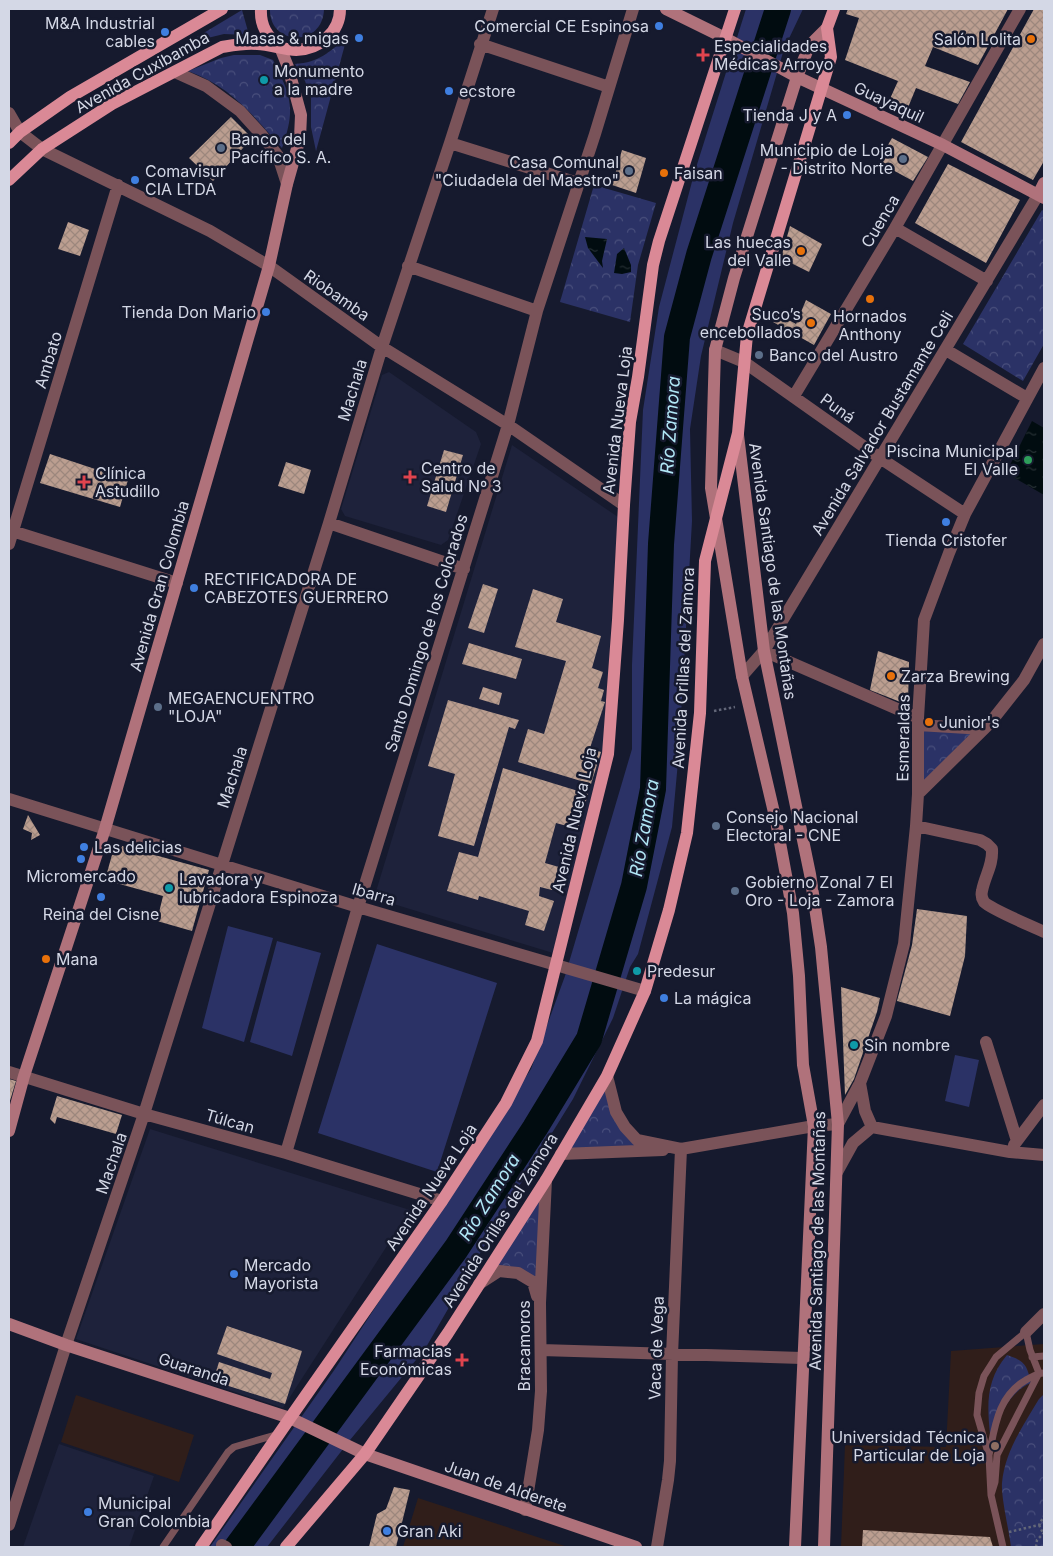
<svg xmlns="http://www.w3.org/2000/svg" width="1053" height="1556" viewBox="0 0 1053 1556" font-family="Inter,sans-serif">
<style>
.built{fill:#1e223b}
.education{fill:#301e1a}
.green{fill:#2b3266}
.forest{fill:url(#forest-crowns)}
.water{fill:url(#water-ripples)}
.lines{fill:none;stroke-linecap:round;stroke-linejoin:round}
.river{stroke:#010c10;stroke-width:26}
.building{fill:url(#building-cross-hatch)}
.path{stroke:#626678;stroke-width:2.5;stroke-dasharray:2.5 2.5;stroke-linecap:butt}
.lane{stroke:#7a5359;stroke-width:7}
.street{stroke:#7a5359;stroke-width:12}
.secondary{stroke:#b0727b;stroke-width:12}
.primary{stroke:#da8996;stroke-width:12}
.shop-dot{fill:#3f7fe0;stroke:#161a2e;stroke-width:2}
.food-dot{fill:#e8710a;stroke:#161a2e;stroke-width:2}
.health-dot{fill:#e0444e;stroke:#161a2e;stroke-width:2}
.culture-dot{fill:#0f9aa8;stroke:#161a2e;stroke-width:2}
.service-dot{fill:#5c6f8a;stroke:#161a2e;stroke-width:2}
.leisure-dot{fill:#2e9e5b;stroke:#161a2e;stroke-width:2}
.education-dot{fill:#8d6e63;stroke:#161a2e;stroke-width:2}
.labels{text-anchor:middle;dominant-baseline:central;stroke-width:5;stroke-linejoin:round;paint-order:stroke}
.poi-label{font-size:16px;fill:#d4d8e6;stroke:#161a2e;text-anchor:start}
.street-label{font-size:16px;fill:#d4d8e6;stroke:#161a2e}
.water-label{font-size:18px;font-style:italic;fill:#b1e7f6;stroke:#161a2e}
</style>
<defs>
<pattern id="forest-crowns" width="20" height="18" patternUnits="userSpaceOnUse" patternTransform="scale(1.25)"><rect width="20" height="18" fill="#2b3266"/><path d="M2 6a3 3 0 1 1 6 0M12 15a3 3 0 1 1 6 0" fill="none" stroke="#494f7c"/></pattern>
<pattern id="water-ripples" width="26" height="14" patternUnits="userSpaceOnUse" patternTransform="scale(1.25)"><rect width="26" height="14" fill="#010c10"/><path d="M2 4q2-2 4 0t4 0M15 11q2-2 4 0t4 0" fill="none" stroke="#252f33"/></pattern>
<pattern id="building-cross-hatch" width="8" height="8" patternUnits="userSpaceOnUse" patternTransform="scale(1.25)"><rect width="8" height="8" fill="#bb9e90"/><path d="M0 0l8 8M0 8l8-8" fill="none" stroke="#9c877d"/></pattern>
</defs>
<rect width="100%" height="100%" fill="#161a2e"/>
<!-- built -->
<path class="built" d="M389,372L476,432L481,444L448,540L441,545L345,516L341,509L382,375Z
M512,445L618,517L603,753L553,953L374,898Z
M150,1129L410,1210L283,1408L76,1339Z
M59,1444L154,1476L129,1547H23Z"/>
<!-- education -->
<path class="education" d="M1044,1344V1547H841L845,1445L946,1447L951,1351Z
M76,1395L194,1435L179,1482L61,1442Z
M418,1498L568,1547H403Z"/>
<!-- green -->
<path class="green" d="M746,9H803L784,49L733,223L701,356L690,429L692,521L679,751L672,827L638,954L630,967L613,1018L573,1099L513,1196L425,1349L350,1440L267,1547H210L335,1369L531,1069L565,976L632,749V665L643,410L659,307L694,174Z
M228,926L273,938L244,1042L202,1028Z
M277,941L321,953L292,1056L250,1042Z
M377,944L497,983L437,1172L318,1133Z
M955,1055L979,1060L969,1107L945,1101Z"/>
<!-- forest -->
<path class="forest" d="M270,9H324C323,48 269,46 270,9Z
M242,10L249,35L224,34L187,43Z
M347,37L316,151L311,127V98L305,81L295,64C320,62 328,53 347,37Z
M234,55H260L273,60C291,96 296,108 282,148C253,115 230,86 188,71L221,58Z
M594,185L656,203L638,265L630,322L560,302Z
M1042,210L1044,211V344L1023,381L963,344Z
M918,725L984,729L918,794Z
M607,1076L616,1111L650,1150L561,1154Z
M546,1180L540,1303L533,1282L499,1271L477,1285Z
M1007,1355C1025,1361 1027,1365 1031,1383C1010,1391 1000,1416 990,1434C987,1404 986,1380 1007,1355Z
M1044,1394V1547H1011C1009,1530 1001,1498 1002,1483C1005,1451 1023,1426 1039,1399Z"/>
<!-- water -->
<path class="water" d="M585,237L607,239L602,261L603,268L588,248Z
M624,248L631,265V272L622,274L614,273L617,254Z
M1032,421L1044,428V495L1006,473Z"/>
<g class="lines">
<!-- river -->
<path class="river" d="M237,1547L456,1249L535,1128L589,1039L634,886L653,789L661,544L677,337L699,255L778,9"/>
</g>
<!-- building -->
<path class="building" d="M848,9H1008L978,65L933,47L925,66L970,82L958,104L916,88L907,110L889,101L898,81L845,60L859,18L846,14Z
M1034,9H1044V161L1033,180L961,142Z
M231,117L252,138L213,181L189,158Z
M892,138L928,157L913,181L878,162Z
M622,150L646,158L636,193L612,185Z
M948,164L1020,200L986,263L915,223Z
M68,222L89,230L80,256L58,249Z
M790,226L822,244L809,272L781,258Z
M806,300L831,314L814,345L773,322L776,313L796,324Z
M444,450L463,455L446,512L427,506Z
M50,454L128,480L120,507L40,483Z
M286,462L311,470L304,494L278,486Z
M483,584L498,589L484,633L468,628Z
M533,589L563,599L556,622L601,636L592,668L603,672L598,688L604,690L601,701L605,702L590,748L601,752L591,784L518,762L528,729L544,734L566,661L515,647Z
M469,643L522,659L516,679L462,664Z
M878,651L909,662L908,705L870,690Z
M483,687L502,693L499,705L479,699Z
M448,700L519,720L515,729L509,727L474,846L438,836L455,774L428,766Z
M503,768L588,794L578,829L556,823L545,863L559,867L552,890L540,887L539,896L554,901L544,931L525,925L529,911L479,896L478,900L447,891L459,852L478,857Z
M28,815L40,835L31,840L32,833L23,829Z
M115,844L209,870L192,931L157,921L163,896L105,880Z
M917,909L967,916L965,956L950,1016L897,1001L912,945Z
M841,987L880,998L877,1012L854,1079L845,1095Z
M9,1079L16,1081L9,1104Z
M57,1096L122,1115L116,1134L57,1117L55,1124L50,1119Z
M227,1326L302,1351L285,1404L213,1381L219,1362L270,1379L272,1373L217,1354Z
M394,1487L410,1490L396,1547H369L377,1514L386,1509Z
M863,1530L990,1537L993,1547H862Z"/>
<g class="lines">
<!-- path -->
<path class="path" d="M714,711L735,707
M1039,1525L1043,1533
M1009,1532L1039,1525L1044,1516
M1036,1547L1037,1540L1044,1533"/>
<!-- lane -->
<path class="lane" d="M1032,1357L1044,1356
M989,1455C995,1426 998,1396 1026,1380C1032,1377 1037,1373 1044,1373
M991,1495L989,1456L977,1415L979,1393L984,1376L996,1357L1026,1332L1030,1350L1039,1373
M163,1547L228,1452L234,1447L279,1434
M1003,1547L991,1495L995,1482L997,1455L1039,1373"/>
<!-- street -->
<path class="street" d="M480,44L609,87
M175,72L206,86L240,111L261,134L278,156L287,184
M9,113L20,132L42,149L210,231L269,266L382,347L508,425L624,505
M450,143L578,183
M895,228L987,281
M408,266L537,311
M715,350L744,362L880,458L965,514
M946,350L1027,398
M794,396L895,228L1020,9
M329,523L464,569
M9,530L177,583
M9,544L118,185
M764,651L918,718
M742,676L764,651L1038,195
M918,725L984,729
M918,794L990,723L1024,680L1044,644
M9,799L358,907L645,991
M916,826L980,840L987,844L992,849C993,866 985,875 982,891C981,895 982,899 984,902C992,910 1032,926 1044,932
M986,1042L1017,1141
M9,1072L144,1114L286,1153L442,1201
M607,1076L616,1112L625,1127L637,1140L681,1149L814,1126L838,1124L860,1083L886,1016L904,944L916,826L918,794V718L924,620L949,553L965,514L1044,368
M860,1083L865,1111L872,1127
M1014,1145L1044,1105
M286,1153L358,907L508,425L537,311L595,134L633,9
M561,1154L663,1150
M837,1172L853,1143L872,1127L1010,1152L1044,1155
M479,1284L499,1271L518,1273L533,1282L537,1296
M1026,1332L1044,1314
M541,1350L802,1358
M525,1510L538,1430L541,1391L540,1303L546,1180
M9,1525L66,1345L144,1114L329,523L382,347L450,143L493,9
M222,1545L226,1547
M657,1547L668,1480L670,1461L672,1355L681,1149"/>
<!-- secondary -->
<path class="secondary" d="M666,9L725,38L797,77L943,145L1044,198
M1038,195L1044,183
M738,435L764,651L810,874L821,947L838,1124L824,1547
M9,1131L24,1076L105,829L269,266L287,184L300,138L301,115L288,67L280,47
M9,1324L66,1345L290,1418L365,1454L636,1547
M795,1547L814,1126L803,1065L799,976L793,913L776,821L742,676L711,488L715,350L734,278L797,77L809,46L827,28"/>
<!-- primary -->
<path class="primary" d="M261,9C260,26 267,36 280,47
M9,143L20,132L70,97L222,9
M9,180L42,149L112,104L222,47C234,45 244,43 257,44C269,44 285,50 296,50C319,49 340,33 340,9
M201,1547L290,1418L442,1201L506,1103L537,1041L608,754L618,620L624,505L630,422L638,377L653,265L659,241L735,9
M286,1547L365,1454L448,1333L546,1180L607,1076L645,991L669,910L687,833L700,713L705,561L738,433L747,335L831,57L827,28L834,9"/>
</g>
<!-- markers -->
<g class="shop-dot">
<circle cx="659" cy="26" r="5"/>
<circle cx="165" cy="32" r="5"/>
<circle cx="359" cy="38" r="5"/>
<circle cx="449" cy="91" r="5"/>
<circle cx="847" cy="115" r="5"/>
<circle cx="135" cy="180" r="5"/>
<circle cx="266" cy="312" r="5"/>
<circle cx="946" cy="522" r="5"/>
<circle cx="194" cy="588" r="5"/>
<circle cx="84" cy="847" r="5"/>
<circle cx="81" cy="859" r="5"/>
<circle cx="101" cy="897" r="5"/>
<circle cx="664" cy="998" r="5"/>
<circle cx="234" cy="1274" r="5"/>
<circle cx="88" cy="1512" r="5"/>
<circle cx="387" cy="1531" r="5"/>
</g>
<g class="food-dot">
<circle cx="1031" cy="39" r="5"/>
<circle cx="664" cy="173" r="5"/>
<circle cx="801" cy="251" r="5"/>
<circle cx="870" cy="299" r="5"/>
<circle cx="811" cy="323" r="5"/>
<circle cx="891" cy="676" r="5"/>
<circle cx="929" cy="722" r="5"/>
<circle cx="46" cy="959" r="5"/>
</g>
<g class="health-dot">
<path d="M700.5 47.5h5v5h5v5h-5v5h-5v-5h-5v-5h5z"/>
<path d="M407.5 469.5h5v5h5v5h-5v5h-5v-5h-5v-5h5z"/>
<path d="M81.5 474.5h5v5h5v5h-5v5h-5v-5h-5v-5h5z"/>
<path d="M459.5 1352.5h5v5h5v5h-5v5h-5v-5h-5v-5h5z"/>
</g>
<g class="culture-dot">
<circle cx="264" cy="80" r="5"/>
<circle cx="169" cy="888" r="5"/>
<circle cx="637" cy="971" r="5"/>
<circle cx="854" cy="1045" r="5"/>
</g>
<g class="service-dot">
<circle cx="221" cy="148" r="5"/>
<circle cx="903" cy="159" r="5"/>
<circle cx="629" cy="171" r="5"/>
<circle cx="759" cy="355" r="5"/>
<circle cx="158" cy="707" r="5"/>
<circle cx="716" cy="826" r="5"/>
<circle cx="735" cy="891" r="5"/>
</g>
<circle class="leisure-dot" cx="1028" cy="460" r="5"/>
<circle class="education-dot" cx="995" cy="1446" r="5"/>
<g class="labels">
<!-- poi labels -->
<g class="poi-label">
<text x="155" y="23" text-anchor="end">M&amp;A Industrial<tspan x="155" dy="18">cables</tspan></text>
<text x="649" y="26" text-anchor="end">Comercial CE Espinosa</text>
<text x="349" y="38" text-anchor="end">Masas &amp; migas</text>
<text x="1021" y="39" text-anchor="end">Salón Lolita</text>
<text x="714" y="46">Especialidades<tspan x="714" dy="18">Médicas Arroyo</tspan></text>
<text x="274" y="71">Monumento<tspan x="274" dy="18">a la madre</tspan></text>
<text x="459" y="91">ecstore</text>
<text x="837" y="115" text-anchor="end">Tienda J y A</text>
<text x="231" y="139">Banco del<tspan x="231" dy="18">Pacífico S. A.</tspan></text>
<text x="893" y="150" text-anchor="end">Municipio de Loja<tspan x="893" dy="18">- Distrito Norte</tspan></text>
<text x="619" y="162" text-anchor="end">Casa Comunal<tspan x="619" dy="18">"Ciudadela del Maestro"</tspan></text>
<text x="145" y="171">Comavisur<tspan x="145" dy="18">CIA LTDA</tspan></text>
<text x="674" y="173">Faisan</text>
<text x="791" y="242" text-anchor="end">Las huecas<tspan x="791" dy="18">del Valle</tspan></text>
<text x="256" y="312" text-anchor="end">Tienda Don Mario</text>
<text x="801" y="314" text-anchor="end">Suco’s<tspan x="801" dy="18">encebollados</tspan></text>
<text x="870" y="316" text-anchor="middle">Hornados<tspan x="870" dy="18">Anthony</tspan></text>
<text x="769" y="355">Banco del Austro</text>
<text x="1018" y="451" text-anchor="end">Piscina Municipal<tspan x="1018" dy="18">El Valle</tspan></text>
<text x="421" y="468">Centro de<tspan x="421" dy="18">Salud Nº 3</tspan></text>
<text x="95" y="473">Clínica<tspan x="95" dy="18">Astudillo</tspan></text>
<text x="946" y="540" text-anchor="middle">Tienda Cristofer</text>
<text x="204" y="579">RECTIFICADORA DE<tspan x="204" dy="18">CABEZOTES GUERRERO</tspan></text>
<text x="901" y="676">Zarza Brewing</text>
<text x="168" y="698">MEGAENCUENTRO<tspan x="168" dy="18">"LOJA"</tspan></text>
<text x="939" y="722">Junior's</text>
<text x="726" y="817">Consejo Nacional<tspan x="726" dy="18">Electoral - CNE</tspan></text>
<text x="94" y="847">Las delicias</text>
<text x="81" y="876" text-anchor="middle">Micromercado</text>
<text x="179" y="879">Lavadora y<tspan x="179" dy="18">lubricadora Espinoza</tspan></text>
<text x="745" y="882">Gobierno Zonal 7 El<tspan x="745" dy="18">Oro - Loja - Zamora</tspan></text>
<text x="101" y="914" text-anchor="middle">Reina del Cisne</text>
<text x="56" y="959">Mana</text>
<text x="647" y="971">Predesur</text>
<text x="674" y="998">La mágica</text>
<text x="864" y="1045">Sin nombre</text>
<text x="244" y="1265">Mercado<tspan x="244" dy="18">Mayorista</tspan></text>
<text x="452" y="1351" text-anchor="end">Farmacias<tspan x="452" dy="18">Económicas</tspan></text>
<text x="985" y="1437" text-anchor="end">Universidad Técnica<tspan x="985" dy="18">Particular de Loja</tspan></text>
<text x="98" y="1503">Municipal<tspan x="98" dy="18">Gran Colombia</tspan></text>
<text x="397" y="1531">Gran Aki</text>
</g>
<!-- street labels -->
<g class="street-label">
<text transform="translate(142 72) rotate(-29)">Avenida Cuxibamba</text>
<text transform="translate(889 102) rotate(25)">Guayaquil</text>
<text transform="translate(880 221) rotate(-59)">Cuenca</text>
<text transform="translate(337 295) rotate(35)">Riobamba</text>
<text transform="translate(48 360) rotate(-73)">Ambato</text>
<text transform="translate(352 390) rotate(-73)">Machala</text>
<text transform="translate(838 408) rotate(36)">Puná</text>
<text transform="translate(617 420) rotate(-83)">Avenida Nueva Loja</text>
<text transform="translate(882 423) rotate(-59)">Avenida Salvador Bustamante Celi</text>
<text transform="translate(773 571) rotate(82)">Avenida Santiago de las Montañas</text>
<text transform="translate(159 586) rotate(-74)">Avenida Gran Colombia</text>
<text transform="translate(426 633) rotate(-73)">Santo Domingo de los Colorados</text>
<text transform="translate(683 668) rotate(-87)">Avenida Orillas del Zamora</text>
<text transform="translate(903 738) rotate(-89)">Esmeraldas</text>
<text transform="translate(232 777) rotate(-72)">Machala</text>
<text transform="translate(574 820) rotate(-77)">Avenida Nueva Loja</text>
<text transform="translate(374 894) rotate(16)">Ibarra</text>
<text transform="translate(230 1121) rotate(16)">Túlcan</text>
<text transform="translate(111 1163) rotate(-71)">Machala</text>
<text transform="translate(431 1187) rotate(-56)">Avenida Nueva Loja</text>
<text transform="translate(500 1220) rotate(-58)">Avenida Orillas del Zamora</text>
<text transform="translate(817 1241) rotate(-89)">Avenida Santiago de las Montañas</text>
<text transform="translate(524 1346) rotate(-90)">Bracamoros</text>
<text transform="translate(656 1348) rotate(-88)">Vaca de Vega</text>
<text transform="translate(194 1369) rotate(18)">Guaranda</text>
<text transform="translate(506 1486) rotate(19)">Juan de Alderete</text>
</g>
<!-- water labels -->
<g class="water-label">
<text transform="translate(670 425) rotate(-86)">Río Zamora</text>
<text transform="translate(644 828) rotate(-80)">Río Zamora</text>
<text transform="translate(489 1197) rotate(-58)">Río Zamora</text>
</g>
</g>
<!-- border -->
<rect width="1053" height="1556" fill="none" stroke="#d4d8e6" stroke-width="20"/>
</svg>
